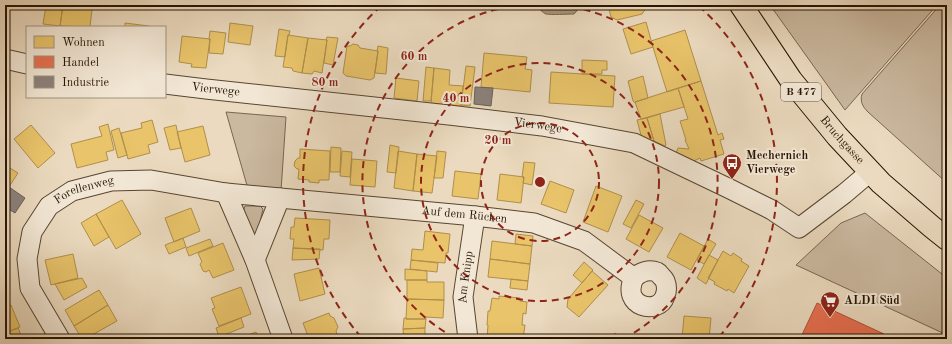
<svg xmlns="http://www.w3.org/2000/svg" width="952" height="344" viewBox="0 0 952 344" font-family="'Old Standard TT',serif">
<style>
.green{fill:#cab89f;stroke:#786651}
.water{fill:#a8977f;stroke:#74634d}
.homes{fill:#e9c46a;stroke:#af8f4b}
.shops{fill:#e76f51;stroke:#ad543a}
.industry{fill:#8a817c;stroke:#6c6058}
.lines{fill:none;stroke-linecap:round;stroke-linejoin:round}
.minor-casing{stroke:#584632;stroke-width:21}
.primary-casing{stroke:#271403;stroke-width:24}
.minor{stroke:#f2e7d5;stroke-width:19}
.primary{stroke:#ebdabf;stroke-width:22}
.ring{fill:none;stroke:#8f2418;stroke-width:2;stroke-dasharray:7 5}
.labels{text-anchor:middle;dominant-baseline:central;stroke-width:4;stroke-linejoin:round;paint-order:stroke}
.shield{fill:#f2e7d5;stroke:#645342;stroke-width:1}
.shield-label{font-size:11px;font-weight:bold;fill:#271403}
.street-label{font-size:12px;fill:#271403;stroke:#f2e7d5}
.poi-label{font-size:12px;font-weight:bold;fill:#271403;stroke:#f2e7d5;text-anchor:start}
.centre{fill:#8f2418;stroke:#f2e7d5;stroke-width:2}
.ring-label{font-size:12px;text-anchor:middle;font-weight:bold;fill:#8f2418;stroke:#f2e7d5;stroke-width:4;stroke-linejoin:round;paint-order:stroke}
</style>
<rect width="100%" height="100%" fill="#ebdabf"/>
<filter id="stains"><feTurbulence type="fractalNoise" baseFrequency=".005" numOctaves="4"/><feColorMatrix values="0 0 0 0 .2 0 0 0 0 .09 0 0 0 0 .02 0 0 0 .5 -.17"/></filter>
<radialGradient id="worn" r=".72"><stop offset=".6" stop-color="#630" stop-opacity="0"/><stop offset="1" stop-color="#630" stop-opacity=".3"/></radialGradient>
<!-- green -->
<path class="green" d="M770,5H937L845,110Z
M940,5H947V183L868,112C862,106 860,101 862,94Z
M226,112L286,117L281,191L248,189Z
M245,206H260L263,209L257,235H253L243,212Z
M865,213L947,278V335L796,265L841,223Z"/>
<!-- water -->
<path class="water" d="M537,5H582L574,14C568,14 551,15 546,14C543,13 538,8 537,5Z"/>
<!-- homes -->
<path class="homes" d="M46,5H63L60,26L43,24Z
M63,5L92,9L90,27L60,26Z
M608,5H645L646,8L642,14L617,20L611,17Z
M646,22L653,47L631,54L623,29Z
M125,23L149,26L148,27H125Z
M230,23L253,26L250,45L228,42Z
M279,29L290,31L289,35H288L285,57L275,56Z
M685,30L701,81L667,92L651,41Z
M210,31L226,33L223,54L209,53L210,39H209Z
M288,35L308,38L302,73L293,71L292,68L283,67Z
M182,36L210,39L206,68L191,67L192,64L179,62Z
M327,37L338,38L333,65L324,63L327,40H326Z
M308,38L327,40L322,73L314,71L312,74L302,73Z
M353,44L358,45L360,48L378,51L374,78L370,80L346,76L343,73L347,46H350Z
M378,46L388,48L386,74L375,73L378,51H377Z
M484,53L527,57L525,69L532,70L530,92L481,87Z
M582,60L607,61V70H602V74H582Z
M466,66L475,67L470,106L461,105Z
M426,67L434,68L431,101H423Z
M434,68L450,70L449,85L463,86L461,106L431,103Z
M551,72L615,76L613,107L549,103Z
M643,76L648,98L635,102V103L633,101L628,81Z
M396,78L419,81L417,101L394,98Z
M701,81L718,135L722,133L724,139L720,140L724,154L701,161L700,158L692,162L676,153L678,148L689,149L685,140H686L680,121L688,119L678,88Z
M678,88L684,107L641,119L635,102Z
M660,114L666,145L665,146L654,141L647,118Z
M647,118L654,141L642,139L637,120Z
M152,120L158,142L148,145L150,153L128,159L121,133L142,128L141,123Z
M108,124L114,150L106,152L108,160L77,168L71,144L102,136L99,127Z
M31,125L55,153L38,168L14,139Z
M176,125L181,148L170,150L164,128Z
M203,126L210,155L185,162L177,132Z
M119,128L127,155L118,158L111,131Z
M390,145L399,147L396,173L387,172Z
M331,147L341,148L340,172H330Z
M300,149L330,151L329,180H319V183L309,182V180L298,179L299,169H297L294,166L295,161L298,158H300Z
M342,151L352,152L350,177L340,176Z
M398,151L417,154L413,191L394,188Z
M437,151L446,152L443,178H434Z
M417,154L437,156L432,193L413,191Z
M352,159L377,161L375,187L350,185Z
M524,162L535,163L532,185L523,183L524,177H522Z
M5,165L18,173L5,193Z
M455,171L481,174L478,199L452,196Z
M500,174L524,177L521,203L497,200Z
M550,181L574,190L566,213L541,204Z
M596,186L622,196L608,232L583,222Z
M122,200L141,234L116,249L96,214Z
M636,200L644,204L631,228L623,224Z
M191,208L200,231L174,242L165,218Z
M96,214L109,237L94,246L81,223Z
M639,215L663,228L649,252L626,239Z
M295,218L330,220L329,239H324L323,250L293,248L294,239H290L291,227H294Z
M425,231L450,234L448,253H446L445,263L411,260L412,249L423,250Z
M680,233L704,246L691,270L667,257Z
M516,234L533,236L532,246L515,244Z
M183,238L186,247L169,254L165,245Z
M210,239L213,246L189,256L186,248Z
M708,239L716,244L704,264L697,260Z
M492,241L532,246L530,264L490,259Z
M223,243L234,270L213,278L209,270L206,272L203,271L200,264L202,262L198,253Z
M293,248L320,249L319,259L292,260Z
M723,251L731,256L733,253L742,259L741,261L749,266L734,293L728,289L727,291L714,284L715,282L708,278Z
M73,254L78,278L51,285L45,260Z
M709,255L718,260L706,284L697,278Z
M490,259L530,264L528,281L488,277Z
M411,260L438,263L437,272L410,269Z
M584,262L593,270L582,283L573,275Z
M319,268L325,294L300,301L294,274Z
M405,269L427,271V280H405Z
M592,271L608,285L579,317L567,307L568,299Z
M82,278L87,287L64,300L55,284Z
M511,279L528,281L527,290L510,288Z
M407,280H427V282H444V300L407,299Z
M241,287L251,314L219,326L212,309L215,308L211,298Z
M99,290L108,305L74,326L65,310Z
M499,296L520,298V301L527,302L526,314L523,313L522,325H525L523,339H487L488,325H487L488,311H490L492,298L499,299Z
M407,299L444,300L443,318L426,317V319H406Z
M11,305L20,327L5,333V307Z
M108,305L117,321L85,339H82L74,326Z
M329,313L330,316L334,318L338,327L336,331L337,334L324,339H309L303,323Z
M684,316L711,318L709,339H682Z
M241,318L244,327L219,337L216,328Z
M404,318H406V319H426L425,328L403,329Z
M18,328L22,337L17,339H5V333Z
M425,328V339H404L403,329Z
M256,332L259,339H238Z
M615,333L621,338L629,337V339H611Z"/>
<!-- shops -->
<path class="shops" d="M817,303L884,334L882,339H800Z"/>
<!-- industry -->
<path class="industry" d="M475,87L493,88L491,106L474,104Z
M9,187L25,198L15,213L5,207V193Z"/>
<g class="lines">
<defs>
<g id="minor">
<path d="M5,59L27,64"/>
<path id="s1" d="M165,84L206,89L449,115L542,126L634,143L730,189L772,210L799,228L844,194L870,172"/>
<path d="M226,193L255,260L283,339"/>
<path d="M255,260L280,198"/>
<path id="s2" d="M60,339L30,288L27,259L32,232L49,206L72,191L111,181L151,180L226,193L475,216L534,223L584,241L634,278C620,307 659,316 665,296C667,291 667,286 665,281C664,279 663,278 661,276C660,275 659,273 657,272C649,269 640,272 634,278"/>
<path id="s3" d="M468,339L463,297L475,216"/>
</g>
<g id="primary">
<path id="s4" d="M741,5L791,80L837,136L881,183L932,227L947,239"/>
</g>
</defs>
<!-- minor casing -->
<use href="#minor" class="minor-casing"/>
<!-- primary casing -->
<use href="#primary" class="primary-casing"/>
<!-- minor -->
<use href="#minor" class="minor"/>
<!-- primary -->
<use href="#primary" class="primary"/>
</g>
<!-- distance rings -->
<g class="ring">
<circle cx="540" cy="182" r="59"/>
<circle cx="540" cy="182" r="119"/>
<path d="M455 338A178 178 0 0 1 520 5M560 5A178 178 0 0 1 625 338"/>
<path d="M361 337A237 237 0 0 1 381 6M699 6A237 237 0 0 1 719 337"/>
</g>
<!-- icons -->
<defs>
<symbol id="bus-pin" viewBox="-11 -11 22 30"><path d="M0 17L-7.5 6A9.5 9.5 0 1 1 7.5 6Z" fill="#8f2418" stroke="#f2e7d5"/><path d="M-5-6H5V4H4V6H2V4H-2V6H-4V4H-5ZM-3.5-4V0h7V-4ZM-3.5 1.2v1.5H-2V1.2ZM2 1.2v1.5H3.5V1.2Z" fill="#fff"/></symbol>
<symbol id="supermarket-pin" viewBox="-11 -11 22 30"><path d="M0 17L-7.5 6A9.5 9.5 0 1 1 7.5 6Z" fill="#8f2418" stroke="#f2e7d5"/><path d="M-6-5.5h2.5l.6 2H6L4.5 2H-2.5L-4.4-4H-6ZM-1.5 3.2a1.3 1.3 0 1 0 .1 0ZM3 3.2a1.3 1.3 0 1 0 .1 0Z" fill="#fff"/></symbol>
</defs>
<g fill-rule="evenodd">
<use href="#bus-pin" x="721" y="152" width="22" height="30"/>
<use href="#supermarket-pin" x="819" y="290" width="22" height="30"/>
</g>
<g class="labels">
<!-- shield labels -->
<rect class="shield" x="781" y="83" width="40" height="18" rx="3"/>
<g class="shield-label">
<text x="801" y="92">B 477</text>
</g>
<!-- street labels -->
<g class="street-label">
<text stroke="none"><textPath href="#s1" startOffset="51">Vierwege</textPath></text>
<text stroke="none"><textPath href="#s1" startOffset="375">Vierwege</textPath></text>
<text stroke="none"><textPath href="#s4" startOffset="169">Bruchgasse</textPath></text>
<text stroke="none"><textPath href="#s2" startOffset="186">Forellenweg</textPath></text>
<text stroke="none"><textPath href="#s2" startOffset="570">Auf dem Rücken</textPath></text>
<text stroke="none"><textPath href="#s3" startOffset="62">Am Knipp</textPath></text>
</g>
<!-- poi labels -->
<g class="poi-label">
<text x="746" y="156">Mechernich<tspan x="746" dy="14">Vierwege</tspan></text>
<text x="844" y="301">ALDI Süd</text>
</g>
</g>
<circle cx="540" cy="182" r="6" class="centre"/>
<g class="ring-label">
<text x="414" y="60">60 m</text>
<text x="325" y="86">80 m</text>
<text x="456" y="102">40 m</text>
<text x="498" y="144">20 m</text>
</g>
<!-- margin -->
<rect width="952" height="344" fill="none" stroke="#ebdabf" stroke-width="20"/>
<rect x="6" y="6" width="940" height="332" fill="none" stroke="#271403" stroke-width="2"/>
<rect x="10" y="10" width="932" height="324" fill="none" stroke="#271403"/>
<!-- legend -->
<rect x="26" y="26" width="140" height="72" fill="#f2e7d5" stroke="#a19381"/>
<rect x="34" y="36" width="20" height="12" fill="#e9c46a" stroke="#a19381"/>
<text x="62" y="46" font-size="12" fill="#271403">Wohnen</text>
<rect x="34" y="56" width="20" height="12" fill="#e76f51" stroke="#a19381"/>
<text x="62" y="66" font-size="12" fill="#271403">Handel</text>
<rect x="34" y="76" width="20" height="12" fill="#8a817c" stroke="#a19381"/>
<text x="62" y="86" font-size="12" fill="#271403">Industrie</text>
<rect width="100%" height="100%" filter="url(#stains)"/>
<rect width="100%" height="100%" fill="url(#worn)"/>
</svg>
